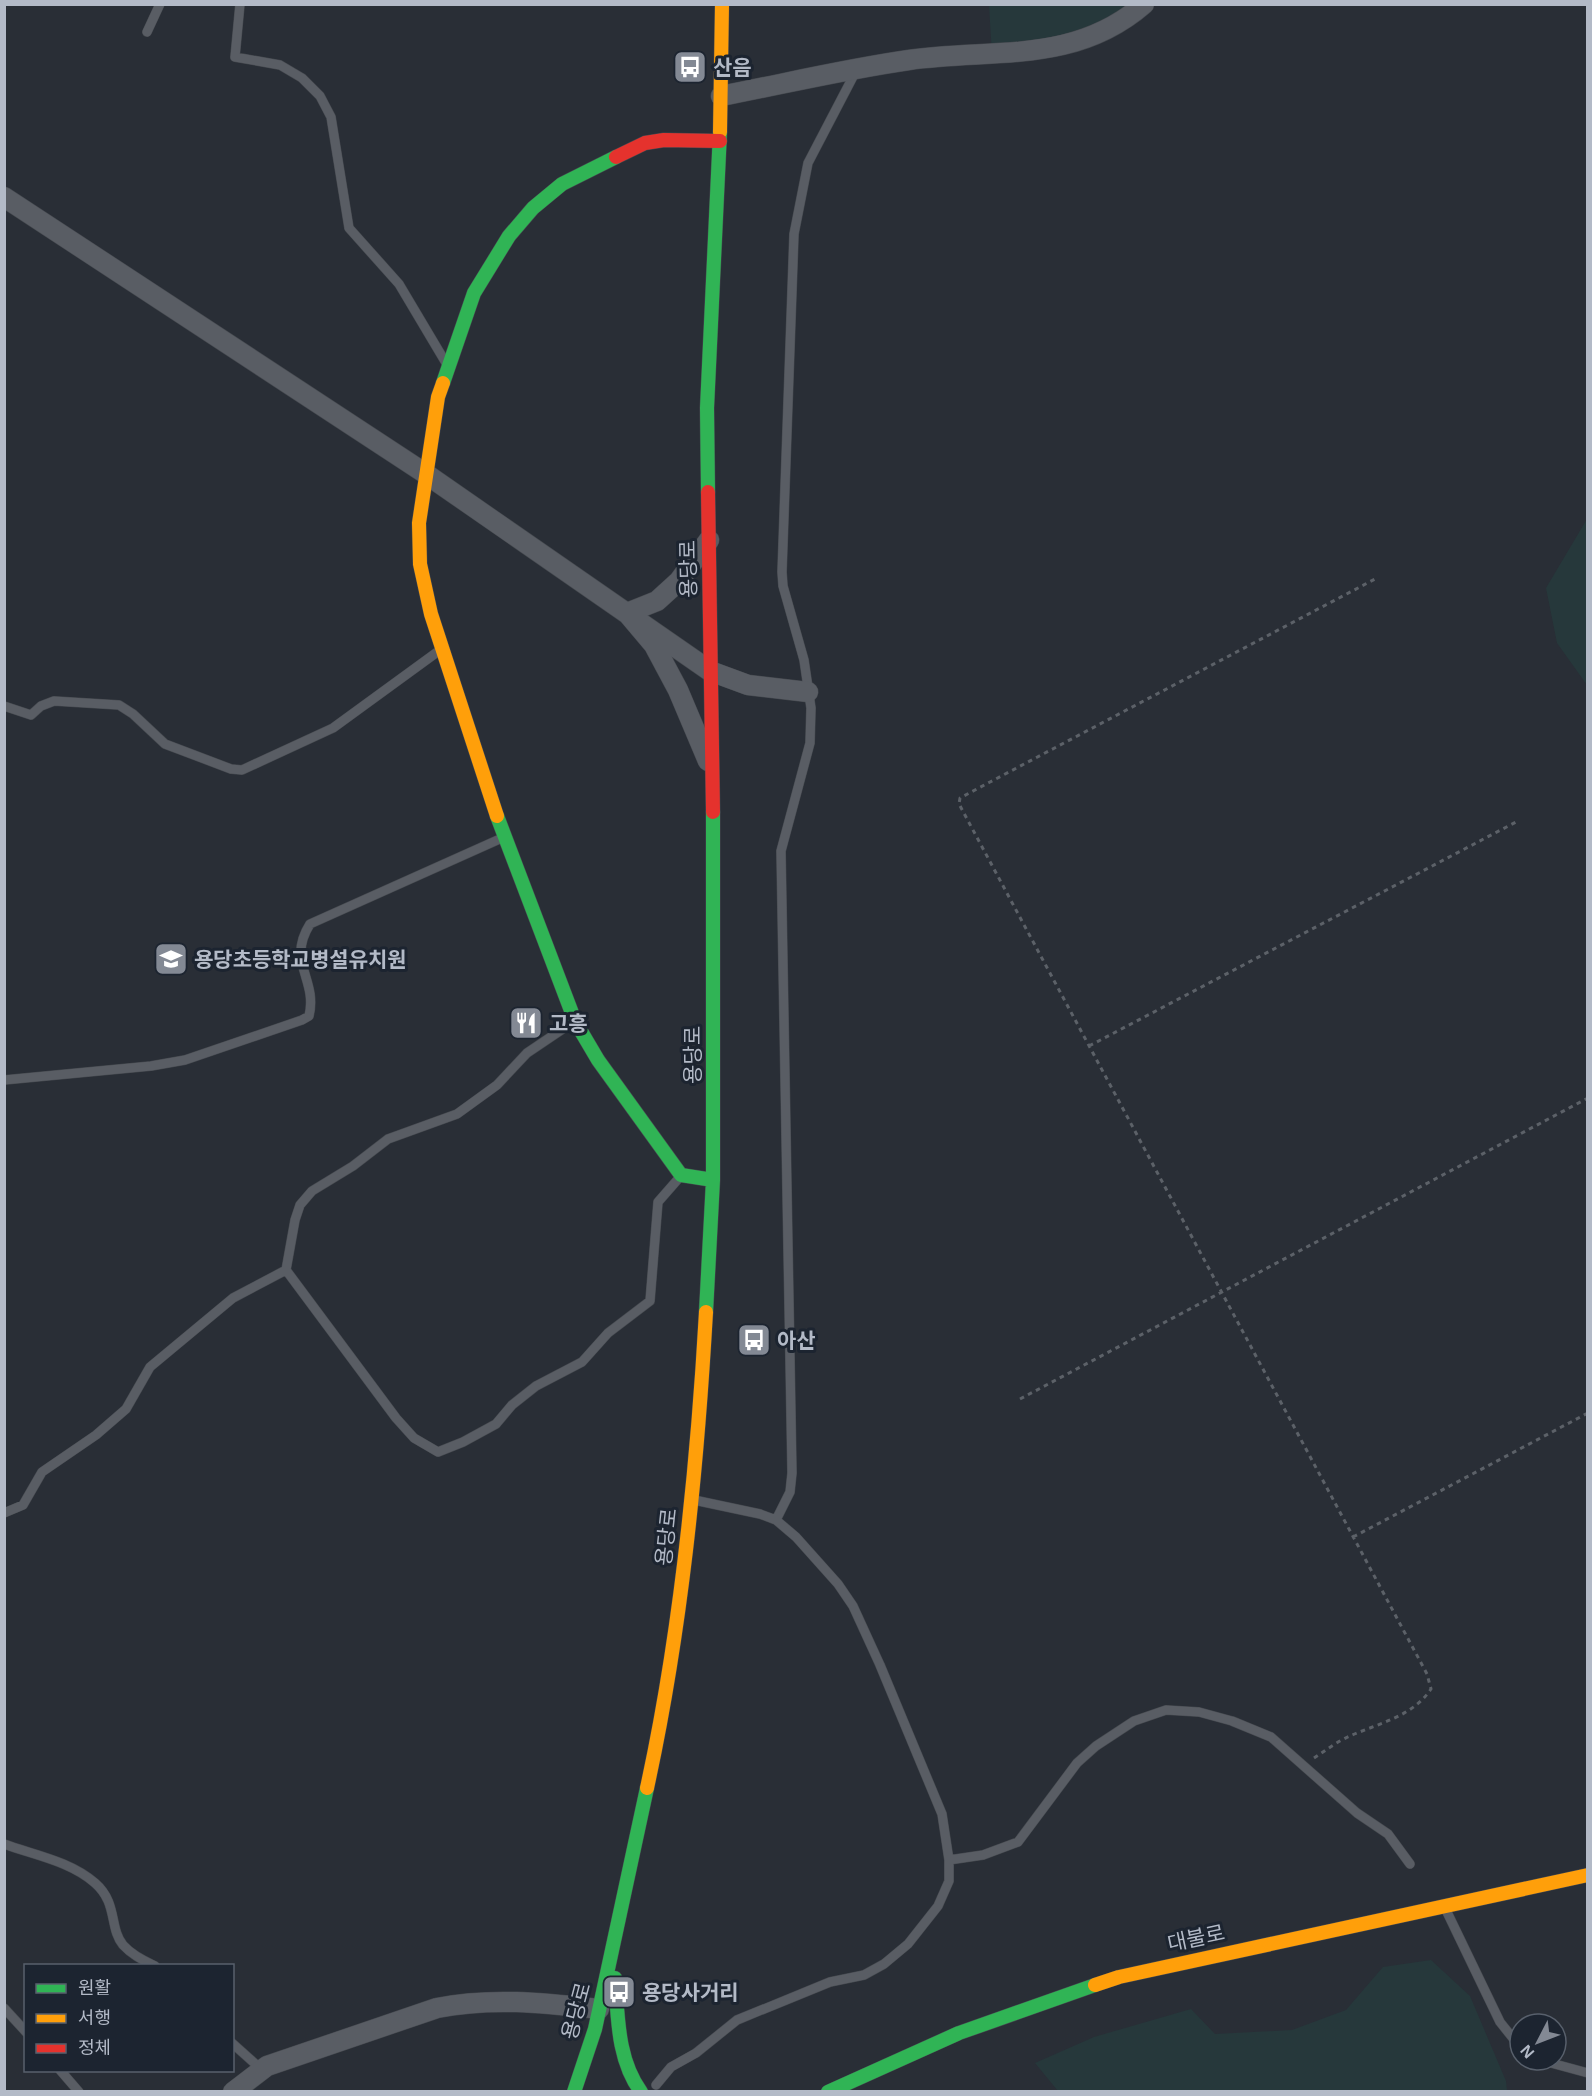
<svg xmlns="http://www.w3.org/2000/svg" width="1592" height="2096" viewBox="0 0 1592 2096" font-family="Helvetica,'Noto Sans KR',sans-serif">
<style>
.green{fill:#26383b}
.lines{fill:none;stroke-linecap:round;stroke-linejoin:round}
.lane-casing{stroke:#45494f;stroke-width:10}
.street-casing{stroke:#45494f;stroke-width:21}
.fast-casing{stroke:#45494f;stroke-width:15}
.slow-casing{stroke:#45494f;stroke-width:15}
.jam-casing{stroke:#45494f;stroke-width:15}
.path{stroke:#5c6168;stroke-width:3;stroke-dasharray:4.5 4.5;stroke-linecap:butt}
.lane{stroke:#595d64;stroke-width:9}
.street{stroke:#595d64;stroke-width:20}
.fast{stroke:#30b455;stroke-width:14}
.slow{stroke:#ff9f0a;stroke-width:14}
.jam{stroke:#e5322d;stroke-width:14}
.labels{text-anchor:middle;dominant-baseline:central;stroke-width:6;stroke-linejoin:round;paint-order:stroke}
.poi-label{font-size:21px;font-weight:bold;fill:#b3bac7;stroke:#1c2430;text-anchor:start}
.street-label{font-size:21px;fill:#b3bac7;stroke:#1c2430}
</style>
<rect width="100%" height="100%" fill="#292e36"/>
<!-- green -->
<path class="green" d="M989,5H1144L1115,24L992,55Z
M1587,519V685L1557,643L1546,588Z
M1431,1960L1470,1996L1506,2081L1507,2091H1058L1035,2063L1094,2037L1191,2009L1215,2034L1292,2030L1346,2010L1383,1967Z"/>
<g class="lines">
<defs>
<path id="lane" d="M240,4L235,57L280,65L302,78L320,96L331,117L349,228L399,284L446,363
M147,32L160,4
M4,706L31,715L41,706L54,701L119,705L133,714L165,744L231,769L242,770L333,728L440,650
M573,1022L527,1053L497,1085L457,1114L388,1139L353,1166L312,1191L300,1205L295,1220L286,1270L396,1418L414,1438L438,1452L463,1442L496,1424L512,1405L536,1386L582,1362L608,1333L650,1301L658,1202L679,1178
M4,1080L151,1066L185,1060L302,1020L309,1016C318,979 286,962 310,924L502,838
M4,1513L23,1505L42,1472L96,1435L126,1409L150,1367L233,1298L286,1270
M776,1520L790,1492L792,1473L781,851L810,743L811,708L804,660L783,586L782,572L794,234L808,163L856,71
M4,1844C34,1855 70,1861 95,1883C118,1903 109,1928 123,1945C132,1955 143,1960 155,1966
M949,1860L983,1855L1018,1842L1077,1763L1096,1746L1134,1721L1166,1710L1199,1712L1232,1721L1271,1737L1357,1813L1388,1834L1410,1864
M1446,1910L1500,2022L1520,2047
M4,2008L26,2032
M232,2043L261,2069
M1540,2060L1588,2073
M60,2070L79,2092
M656,2085L671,2067L696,2053L737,2020L830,1982L864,1975L884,1964L908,1944L938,1906L949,1881V1860L942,1814L880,1665L853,1606L838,1584L796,1537L776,1520L760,1514L694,1500"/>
<path id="street" d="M721,96C783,84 846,69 909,60C992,48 1074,65 1144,4
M4,197L426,474L710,671L748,685L808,692
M708,761L678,690L654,645L627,613L657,601L679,581L709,540
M233,2092L267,2066L437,2008C492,1997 544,2003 599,2009"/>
<path id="fast" d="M443,383L474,293L509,236L533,208L562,184L616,157
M708,492L707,408L720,132
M497,816L575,1021L598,1060L681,1175L713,1180
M706,1312L713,1180V812
M615,1978C618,2017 617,2059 641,2092
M574,2092L595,2029L647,1788
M828,2092L959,2033L1095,1985"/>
<path id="slow" d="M720,132L722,4
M443,383L438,397L419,523L420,564L431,614L497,816
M647,1788C681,1632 697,1471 706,1312
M1095,1985L1119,1977L1588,1875"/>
<path id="jam" d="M616,157L645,143L664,140L720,141
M708,492L713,812"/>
</defs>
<!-- lane casing -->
<use href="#lane" class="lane-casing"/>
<!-- street casing -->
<use href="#street" class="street-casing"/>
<!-- fast casing -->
<use href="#fast" class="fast-casing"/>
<!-- slow casing -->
<use href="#slow" class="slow-casing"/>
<!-- jam casing -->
<use href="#jam" class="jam-casing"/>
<!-- path -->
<path class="path" d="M1089,1046L1516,822
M1020,1399L1588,1098
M1353,1537L1588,1413
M1314,1758C1326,1750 1338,1741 1350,1736C1379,1723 1412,1717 1431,1689L1427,1674L959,804L960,798L990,782L1375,579"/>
<!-- lane -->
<use href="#lane" class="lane"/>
<!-- street -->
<use href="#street" class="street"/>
<!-- fast -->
<use href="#fast" class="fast"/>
<!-- slow -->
<use href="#slow" class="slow"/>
<!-- jam -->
<use href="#jam" class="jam"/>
</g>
<!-- icons -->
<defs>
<symbol id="bus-square" viewBox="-11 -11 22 22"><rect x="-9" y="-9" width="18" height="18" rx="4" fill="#838994" stroke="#1c2430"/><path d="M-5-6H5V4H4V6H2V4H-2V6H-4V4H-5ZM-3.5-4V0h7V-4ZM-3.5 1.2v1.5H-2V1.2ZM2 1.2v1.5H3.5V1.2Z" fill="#fff"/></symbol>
<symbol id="school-square" viewBox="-11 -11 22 22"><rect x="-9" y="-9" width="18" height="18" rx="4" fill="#838994" stroke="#1c2430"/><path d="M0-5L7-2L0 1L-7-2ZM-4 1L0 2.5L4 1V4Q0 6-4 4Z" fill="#fff"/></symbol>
<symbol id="restaurant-square" viewBox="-11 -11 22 22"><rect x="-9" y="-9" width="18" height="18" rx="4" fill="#838994" stroke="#1c2430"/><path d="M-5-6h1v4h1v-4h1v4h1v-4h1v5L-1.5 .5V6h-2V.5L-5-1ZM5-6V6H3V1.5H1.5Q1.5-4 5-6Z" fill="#fff"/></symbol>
</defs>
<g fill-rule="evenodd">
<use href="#bus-square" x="671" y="48" width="38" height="38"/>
<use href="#school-square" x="152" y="940" width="38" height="38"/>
<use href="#restaurant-square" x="507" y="1004" width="38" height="38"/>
<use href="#bus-square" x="735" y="1321" width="38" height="38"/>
<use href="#bus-square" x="600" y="1973" width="38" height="38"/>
</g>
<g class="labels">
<!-- poi labels -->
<g class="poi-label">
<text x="713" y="67">산음</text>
<text x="194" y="959">용당초등학교병설유치원</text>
<text x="549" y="1023">고흥</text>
<text x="777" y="1340">아산</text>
<text x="642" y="1992">용당사거리</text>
</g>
<!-- street labels -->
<g class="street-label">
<text transform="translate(688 569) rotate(-91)">용당로</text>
<text transform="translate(692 1055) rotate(-90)">용당로</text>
<text transform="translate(666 1537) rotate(-84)">용당로</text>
<text transform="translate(1196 1938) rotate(-12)">대불로</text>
<text transform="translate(576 2011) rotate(-75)">용당로</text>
</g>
</g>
<!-- border -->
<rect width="1592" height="2096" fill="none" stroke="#b3bac7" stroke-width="12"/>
<!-- legend -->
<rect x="24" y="1964" width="210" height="108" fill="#1c2430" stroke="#58606c" stroke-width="1.5"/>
<rect x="36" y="1984" width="30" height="9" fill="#30b455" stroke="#58606c" stroke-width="1.5"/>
<text x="78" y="1994" font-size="18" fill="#b3bac7">원활</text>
<rect x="36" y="2014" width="30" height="9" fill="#ff9f0a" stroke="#58606c" stroke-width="1.5"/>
<text x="78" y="2024" font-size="18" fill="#b3bac7">서행</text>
<rect x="36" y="2044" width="30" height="9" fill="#e5322d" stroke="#58606c" stroke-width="1.5"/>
<text x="78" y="2054" font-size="18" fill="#b3bac7">정체</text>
<!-- north arrow -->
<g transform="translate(1538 2042) rotate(228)"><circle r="28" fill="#1c2430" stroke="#58606c" stroke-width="1.5"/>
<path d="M0-4.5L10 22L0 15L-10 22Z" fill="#838994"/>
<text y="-9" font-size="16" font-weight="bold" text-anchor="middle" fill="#b3bac7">N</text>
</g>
</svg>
